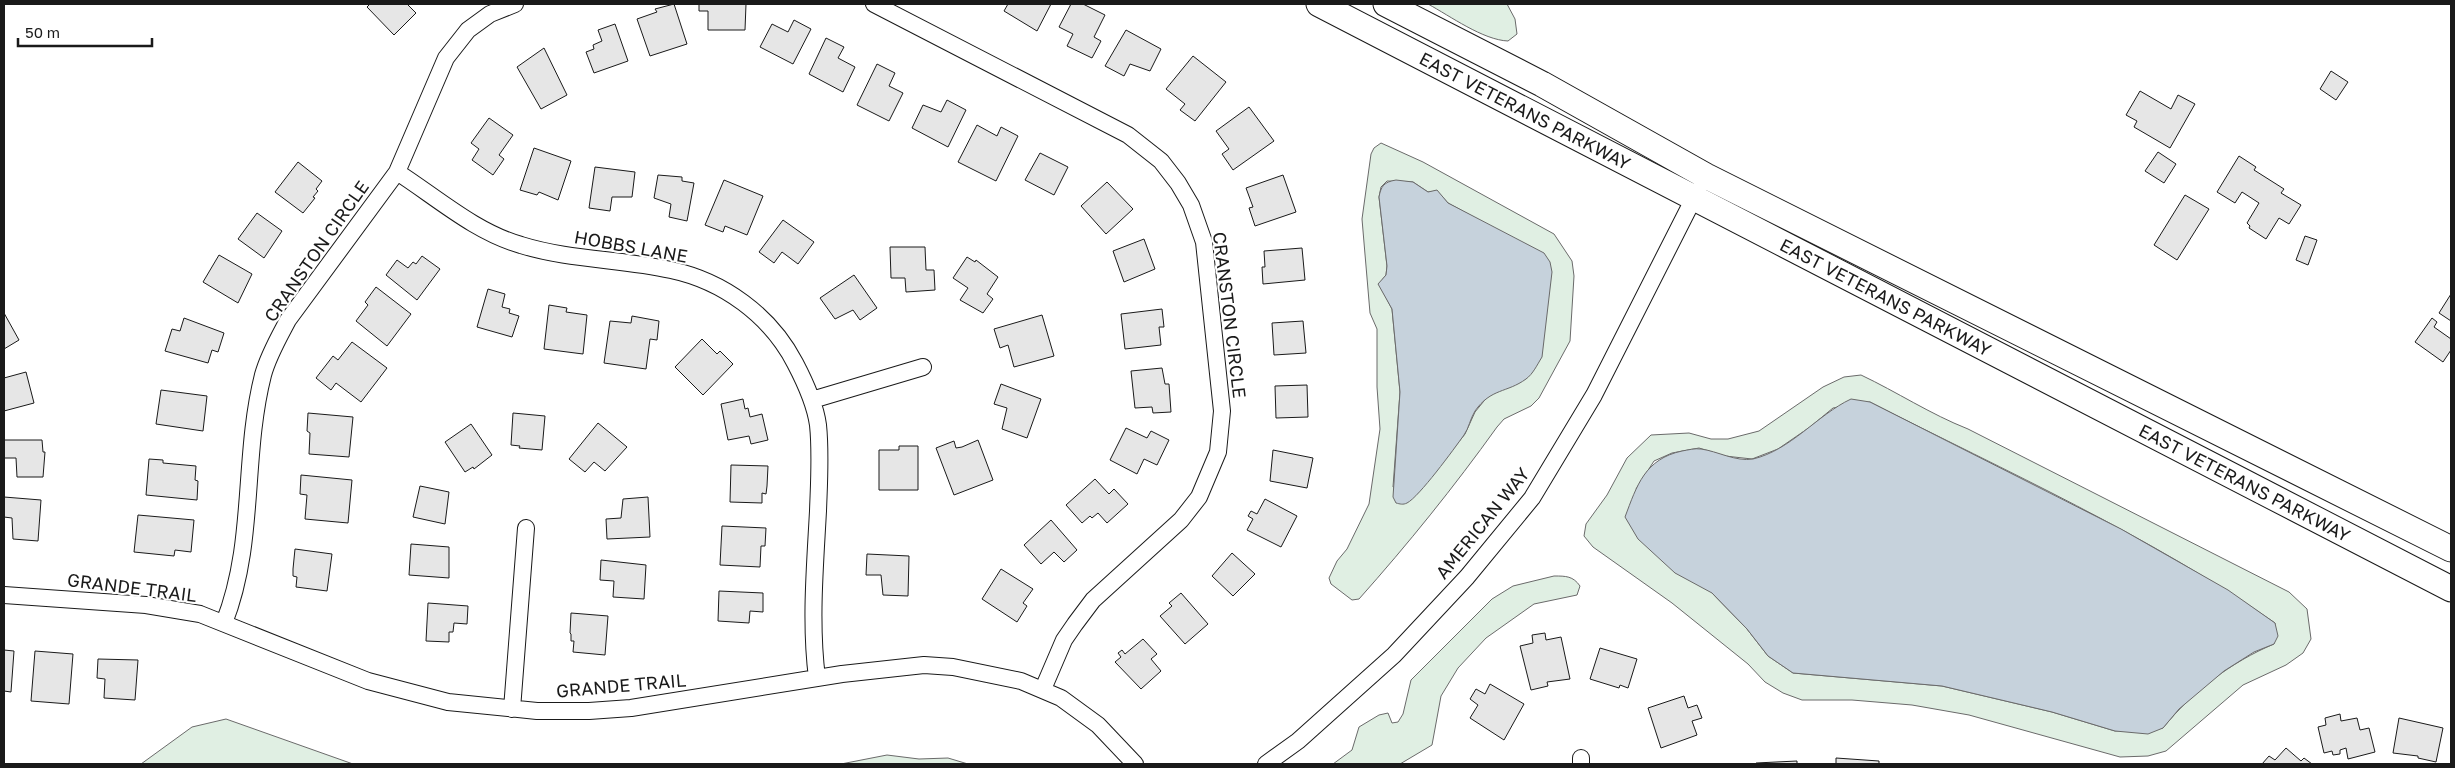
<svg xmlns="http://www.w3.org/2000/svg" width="2455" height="768" viewBox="0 0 2455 768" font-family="'Golos Text',sans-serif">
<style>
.green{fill:#e0efe3;stroke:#6a6a6a;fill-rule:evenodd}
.water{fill:#c6d2dc;stroke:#6a6a6a}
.building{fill:#e6e6e6;stroke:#1a1a1a}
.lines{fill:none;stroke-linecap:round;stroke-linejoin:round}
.minor-casing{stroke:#1a1a1a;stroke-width:18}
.primary-casing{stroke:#1a1a1a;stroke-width:27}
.minor{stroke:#fff;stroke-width:16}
.primary{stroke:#fff;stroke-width:25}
.labels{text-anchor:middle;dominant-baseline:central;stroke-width:4;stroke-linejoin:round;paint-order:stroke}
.street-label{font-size:18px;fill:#1a1a1a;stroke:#fff}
</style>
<rect width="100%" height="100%" fill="#fff"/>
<!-- green -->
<path class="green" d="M1428,4H1507L1515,19L1517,34L1508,41C1483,40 1450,16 1428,4Z
M1381,143L1423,162L1554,234L1572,261L1574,276L1570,341L1539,398L1531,406L1504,419L1497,427C1454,487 1408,544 1359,599L1352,600L1331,584L1329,578L1337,561L1347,549L1369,504L1380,429L1377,387V329L1370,313L1362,219L1371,154L1374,148ZM1387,181L1413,182L1428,192L1437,191L1448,203L1479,220L1527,378L1488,396L1475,412L1465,434L1417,494L1393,487L1400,392L1392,309L1379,284L1386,275L1387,266L1379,197L1381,187Z
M1861,375C1897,392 1930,414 1968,429L2289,592L2307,609L2311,639L2303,653L2286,665L2243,685L2166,751L2148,756L2120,757L1969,715L1912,705L1852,700H1802L1783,693L1765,682L1748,664L1672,603L1593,547L1584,536L1586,524L1607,495L1627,458L1651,435L1689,433L1711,439H1728L1759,431L1823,387L1844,377ZM1870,402C2007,472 2149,535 2275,623L2274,644C2231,662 2192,692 2163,728L2115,731L2052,712L1942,686L1793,673L1768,656L1747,629L1712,593L1636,489L1654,461L1672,453L1699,448L1725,456L1752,459L1778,449L1810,427L1833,408Z
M1554,576C1566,576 1573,576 1580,586L1577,595L1534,604L1486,638L1458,668L1441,696L1432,745L1400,764H1333L1352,750L1359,727L1379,715L1388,713L1392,723L1398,722L1403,714L1411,680L1492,599L1513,586Z
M226,719L353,764H141L192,727Z
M887,755L919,759L948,758L968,764H841Z"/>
<!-- water -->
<path class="water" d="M1396,180L1413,182L1428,192L1437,190L1448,203L1544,253L1550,262L1552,272L1542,357C1537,365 1533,374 1526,379C1507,393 1491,388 1475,411C1470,419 1469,428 1464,435C1454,449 1419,497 1407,503C1403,505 1400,504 1396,503L1393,497L1400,392L1392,309L1378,284L1386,275L1387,266L1379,197C1381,186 1384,182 1396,180Z
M1851,399L1870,402L2121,529L2228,590L2275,623L2278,636L2274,644L2254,652L2224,671L2179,709L2163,728L2148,734L2115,731L2052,712L1942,686L1793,673L1768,656L1747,629L1712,593L1675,573L1638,539L1625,517C1637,485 1645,459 1682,451C1688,450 1695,448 1701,449C1717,451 1736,462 1753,459C1791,450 1817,415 1851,399Z"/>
<!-- building -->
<path class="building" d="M370,4H407L416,13L394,35L367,7Z
M674,4L687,44L650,56L637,19L657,12L655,9Z
M699,4H746L745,30H708V11H699Z
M1008,4H1051L1037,31L1004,11Z
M1071,4H1083L1105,15L1094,37L1101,41L1092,58L1067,46L1073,34L1059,27Z
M794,20L811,29L793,64L760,47L772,24L788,32Z
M615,24L628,61L594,73L586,52L594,49L593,45L602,41L598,30Z
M1126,30L1161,49L1150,71L1130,64L1124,76L1105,66Z
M826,38L844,47L838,58L855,67L843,92L809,74Z
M544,48L567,95L541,109L517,67Z
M1193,56L1226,82L1195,121L1180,110L1185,104L1166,89Z
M877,64L895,73L889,86L903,93L889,121L857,105Z
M2331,71L2348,82L2336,100L2320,89Z
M2140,91L2171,109L2178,95L2195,104L2170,148L2134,127L2137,121L2126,115Z
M947,100L966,110L948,147L912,128L923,105L941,112Z
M1249,107L1274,141L1233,170L1222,154L1229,149L1216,131Z
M489,118L513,135L499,155L504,159L493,175L472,160L479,149L471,143Z
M977,125L997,136L1001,127L1018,136L996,181L958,162Z
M534,148L571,161L558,200L539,192L537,195L520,190Z
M2158,152L2176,164L2164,183L2145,171Z
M1040,153L1068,167L1054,195L1025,180Z
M2239,156L2256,167L2254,170L2284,189L2281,193L2301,205L2289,224L2279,218L2266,239L2249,228L2250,226L2247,223L2259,203L2242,192L2235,203L2217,192Z
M298,162L322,181L316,189L318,191L313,197L315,198L303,213L275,192Z
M595,167L635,172L632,197H612L610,211L589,208Z
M658,175L682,177V181L694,183L687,221L669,217L671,204L654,198Z
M1283,175L1296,212L1255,226L1249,208L1253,207L1246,188Z
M724,180L763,196L747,235L725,226L723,232L705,225Z
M1107,182L1133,209L1106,234L1081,206Z
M2185,195L2209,209L2177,260L2154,245Z
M257,213L282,231L264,258L238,239Z
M783,220L814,242L798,264L782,252L774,263L759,252Z
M2305,236L2317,240L2308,265L2296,260Z
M1144,239L1155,269L1124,282L1113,251Z
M890,247H925L926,270H934L935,290L906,292L905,278H891Z
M1302,248L1305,280L1263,284L1262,267H1265L1264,251Z
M219,255L252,274L238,303L203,282Z
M422,256L440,269L417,300L386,275L397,260L408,268L413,262L416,264Z
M967,257L975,262L976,260L998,277L987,294L993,299L983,313L960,300L968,288L953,278Z
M854,275L877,308L860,320L853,310L835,319L820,298Z
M376,287L411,314L387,346L356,321L368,305L365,302Z
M488,289L505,294L502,307L510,309L509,313L519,316L512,337L477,327Z
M2451,294V321L2439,313Z
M549,305L567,308L566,312L587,315L583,354L544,349Z
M1162,309L1164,327H1159L1161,345L1125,349L1121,314Z
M4,313L19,340L4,349Z
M1042,315L1054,356L1014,367L1008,345L1000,348L994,329Z
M632,316L659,321L657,340L650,339L646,369L604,363L610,321L631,323Z
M184,318L224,333L218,352L212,350L208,363L165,351L172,329L180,331Z
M2432,318L2437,322L2434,327L2451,339V350L2443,362L2415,342Z
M1303,321L1306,353L1274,355L1272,323Z
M702,339L717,354L720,351L733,364L703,395L675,367Z
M352,342L387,368L361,402L336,383L331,390L316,378L333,356L338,360Z
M1162,368L1165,384H1169L1171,412L1153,413L1152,407L1135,408L1131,371Z
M26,372L34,403L4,411V378Z
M1001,384L1041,399L1027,438L1002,429L1007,408L994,404Z
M1307,385L1308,417L1276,418L1275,386Z
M161,390L207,396L203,431L156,424Z
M743,399L745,409L748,408L750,417L762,414L768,440L751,444L749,436L728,440L721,404Z
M308,413L353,417L349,457L309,454L310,433L307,431Z
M513,413L545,416L542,450L519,448L520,446L511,445Z
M598,423L627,447L605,471L594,462L585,472L569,459Z
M471,424L492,455L474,469L473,467L465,472L445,442Z
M1126,428L1147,438L1151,431L1169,440L1157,465L1144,459L1137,474L1110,460Z
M4,440H42L43,452H45L43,477H17L16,458H4Z
M978,440L993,480L954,495L936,448L954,441L956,448L962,447Z
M899,446H918V490H879V450H899Z
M1273,450L1313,458L1307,488L1270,481Z
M149,459L163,460V463L196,466L195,480L198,481L197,500L146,495Z
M731,465L768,466L767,486L766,494L762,493V503L730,502Z
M301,475L352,480L348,523L305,519L307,495L300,494Z
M1095,479L1109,494L1114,489L1128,504L1107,523L1098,513L1092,518L1090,516L1082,523L1066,505Z
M420,486L449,492L445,524L413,517Z
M4,497L41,500L38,541L13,539L12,518L4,517Z
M648,497L650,537L607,539L606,519L621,518L623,499Z
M1265,499L1297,516L1281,547L1247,530L1253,519L1248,516L1251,511L1257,514Z
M138,515L194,520L191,552L175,550L174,556L134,552Z
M1051,520L1077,550L1064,562L1054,552L1041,564L1024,545Z
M722,526L766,528L765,546H761L760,567L720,565Z
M411,544L449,547V578L409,575Z
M295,549L332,554L327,591L296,587L297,577L293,576V569Z
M1232,553L1255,574L1233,596L1212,576Z
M867,554L909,556L908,596L883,595L881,575H866Z
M601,560L646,565L644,599L613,597L614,581L600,580Z
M1001,569L1033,589L1023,603L1027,606L1017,622L982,599Z
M719,591L763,593V612L750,611L749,623L718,621Z
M1181,593L1208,624L1185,644L1160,616L1172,606L1169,603Z
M428,603L468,606L467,624L454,623L453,632H449V642L426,641Z
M571,613L608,616L605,655L573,652L574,641H571V634L570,633Z
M1545,633L1546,640L1561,637L1570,679L1547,682L1548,686L1531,690L1520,646L1533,643L1532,635Z
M1143,639L1157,654L1151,659L1161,671L1141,689L1115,662L1121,657L1118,653L1122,650L1125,654Z
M1600,648L1637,659L1628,688L1620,685L1619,688L1590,679Z
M4,650L14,651L11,692L4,691Z
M35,651L73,654L69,704L31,701Z
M98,659L138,660L135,700L104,698L105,679L97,678Z
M1490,684L1524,704L1504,740L1470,718L1478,705L1470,699L1476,689L1485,694Z
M1684,696L1688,708L1697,705L1702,718L1692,721L1697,735L1661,748L1648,708Z
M2340,714L2341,721L2357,718L2360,730L2369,728L2375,752L2348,759L2346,748L2340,750V754L2333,755L2332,751L2324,753L2318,727L2326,725L2325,718Z
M2399,718L2443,728L2436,762L2418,758V756L2393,753Z
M2286,748L2301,761L2304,758L2312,764H2262L2269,756L2275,760Z
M1836,758L1879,761V764H1836Z
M1797,761V764H1756V763Z"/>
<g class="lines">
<defs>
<path id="minor" d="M874,4L1128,135L1161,161L1178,183L1191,205L1204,242L1222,411L1218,452L1199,497L1181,520L1093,600L1075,624L1064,640L1043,689
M397,172C436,197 475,232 521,245C569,260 621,259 671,270C723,281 770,315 795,363C805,382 815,403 818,425C821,453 819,482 818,511C815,567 810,623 817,678
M812,400L923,367
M4,595L146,605L200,614L368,681L448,702L537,711H589L631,708L842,674L924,665L953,667L1021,681L1061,698L1098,725L1135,764
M224,623C256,542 242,458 263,375C268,356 279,337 288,320L397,172L446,58L468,30L490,14L515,4
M512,709L526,528
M1581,758V764
M1266,764L1298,741L1394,655L1467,577L1532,498L1594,395L1698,190"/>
<g id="primary">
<path id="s1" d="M1319,4L2451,589"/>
<path d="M1386,4L1542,84L1706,176L2451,549"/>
</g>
</defs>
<!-- minor casing -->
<use href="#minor" class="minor-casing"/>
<!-- primary casing -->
<use href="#primary" class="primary-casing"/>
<!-- minor -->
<use href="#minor" class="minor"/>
<!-- primary -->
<use href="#primary" class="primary"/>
</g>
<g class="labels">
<!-- street labels -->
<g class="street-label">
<text stroke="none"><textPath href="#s1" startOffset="232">EAST VETERANS PARKWAY</textPath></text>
<text transform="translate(631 246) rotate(10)">HOBBS LANE</text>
<text transform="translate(316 251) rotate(-55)">CRANSTON CIRCLE</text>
<text stroke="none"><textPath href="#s1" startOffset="638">EAST VETERANS PARKWAY</textPath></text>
<text transform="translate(1230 315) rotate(83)">CRANSTON CIRCLE</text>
<text stroke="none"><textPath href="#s1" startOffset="1042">EAST VETERANS PARKWAY</textPath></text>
<text transform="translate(1482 523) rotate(-51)">AMERICAN WAY</text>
<text transform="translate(132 587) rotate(7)">GRANDE TRAIL</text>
<text transform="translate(621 685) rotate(-5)">GRANDE TRAIL</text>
</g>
</g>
<!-- border -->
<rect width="2455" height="768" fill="none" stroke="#1a1a1a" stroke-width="10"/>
<!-- scale -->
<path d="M18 38v8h134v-8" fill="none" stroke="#1a1a1a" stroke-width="2.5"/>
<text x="25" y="38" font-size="15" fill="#1a1a1a" stroke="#ffffff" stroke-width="4" paint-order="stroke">50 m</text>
</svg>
